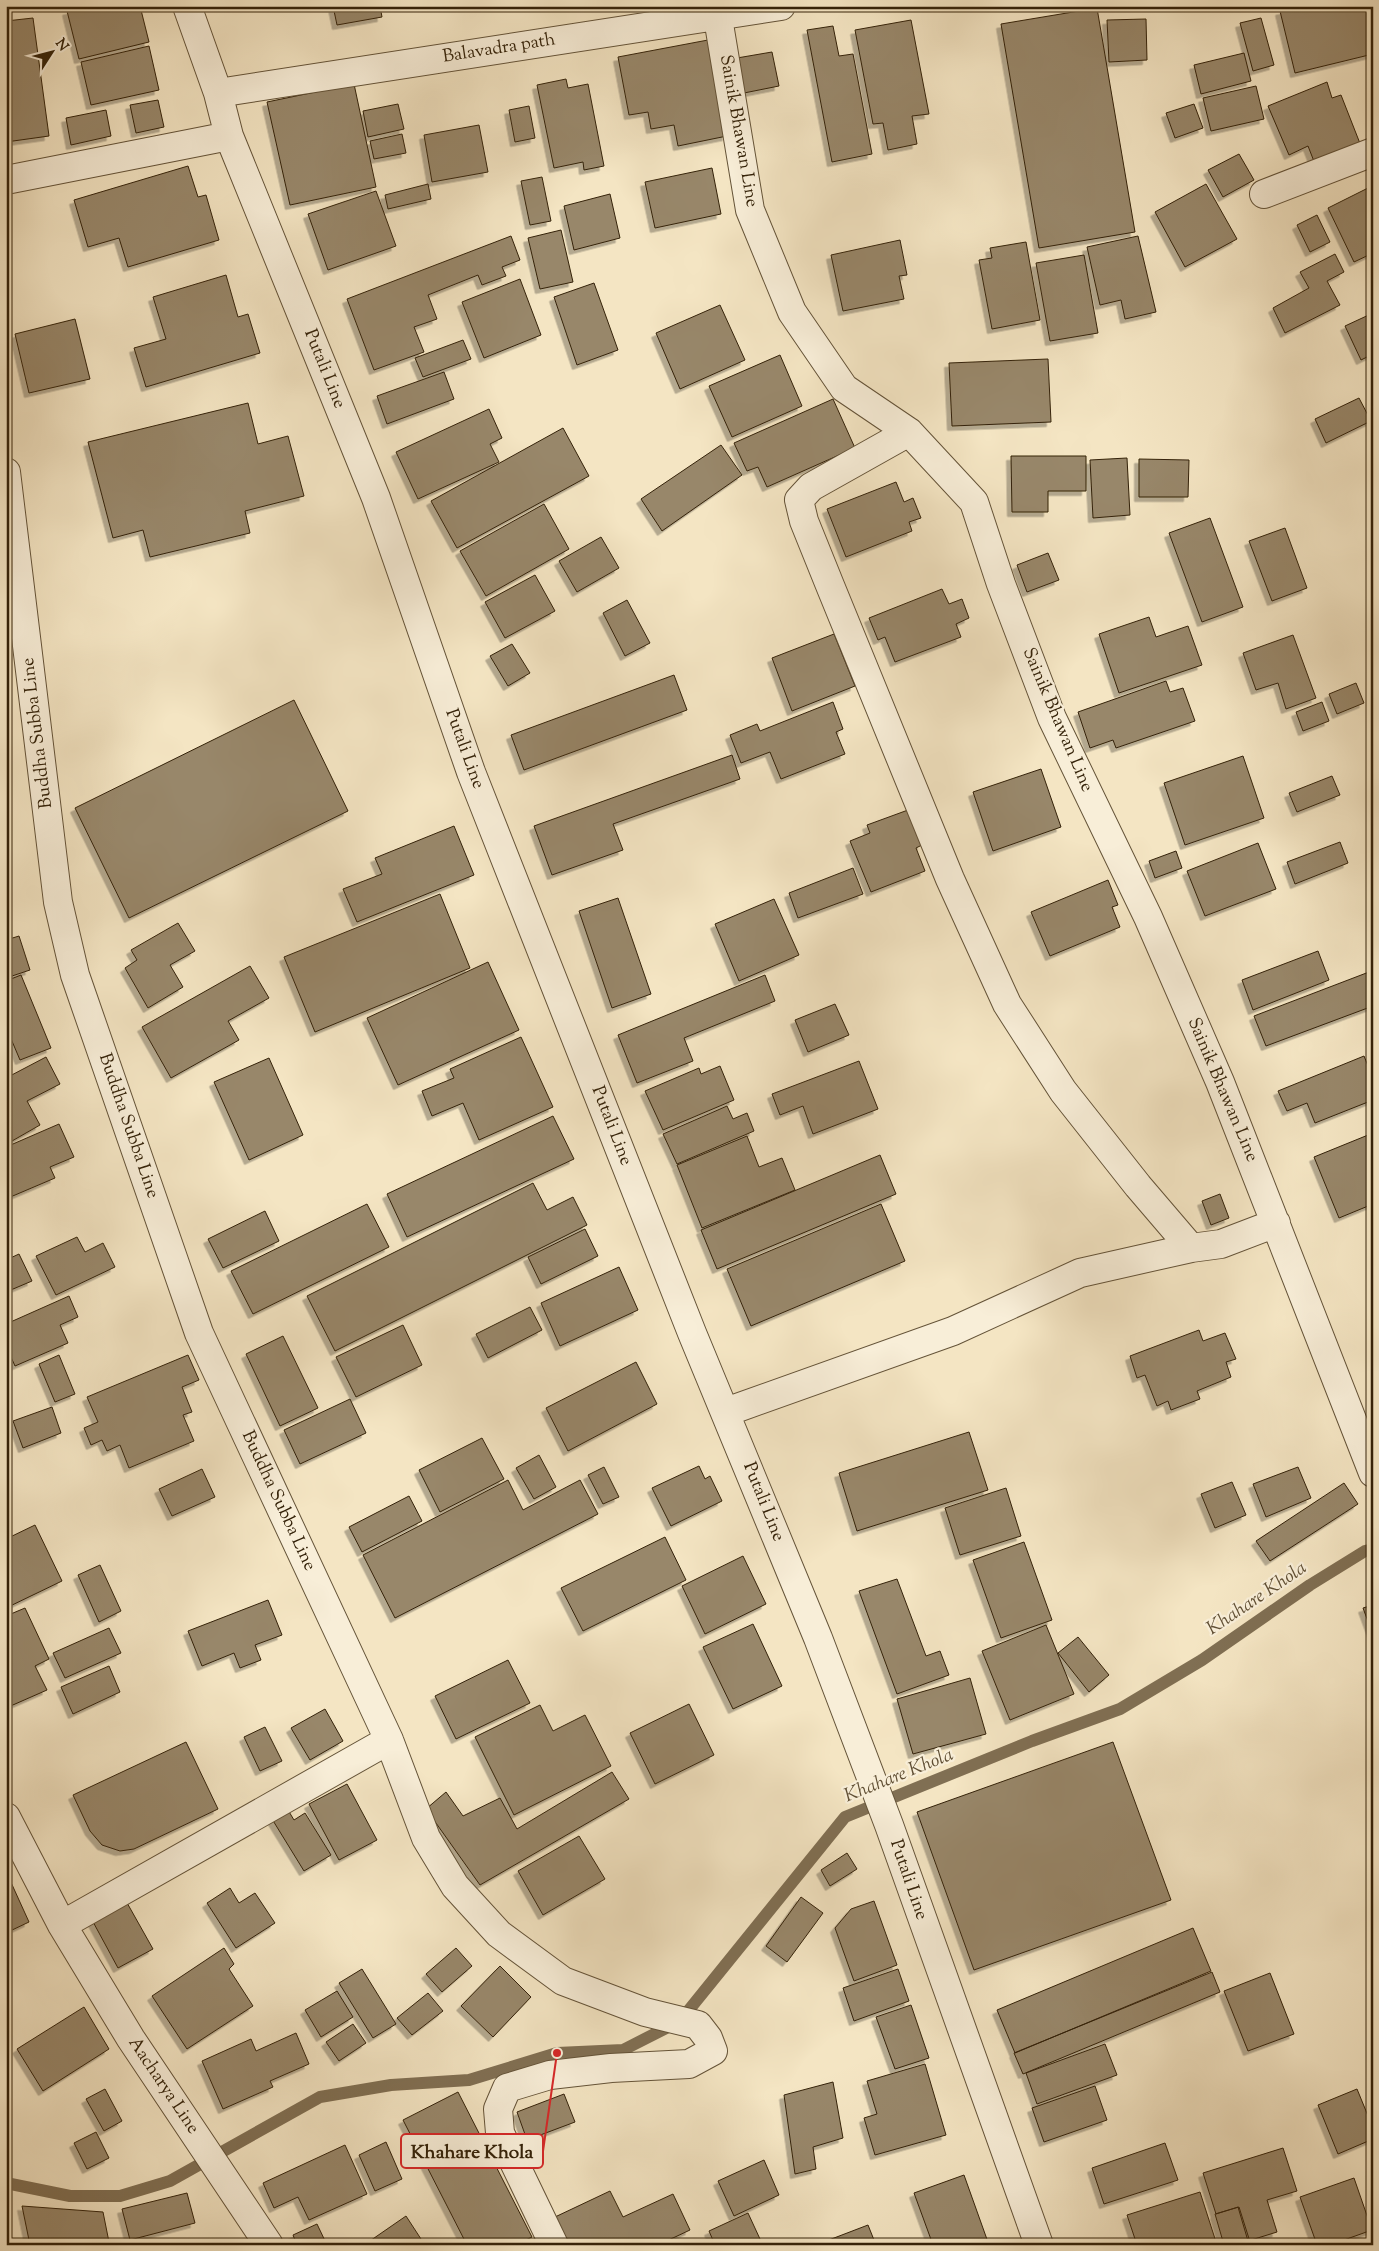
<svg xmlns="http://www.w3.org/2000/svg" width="1379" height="2251" viewBox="0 0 1379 2251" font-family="'Sorts Mill Goudy',serif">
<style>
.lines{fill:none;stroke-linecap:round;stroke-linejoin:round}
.stream{stroke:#806f53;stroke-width:12}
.building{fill:#98876a;stroke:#342209;filter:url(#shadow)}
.minor-casing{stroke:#645338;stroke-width:30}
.minor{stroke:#f8eed8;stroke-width:28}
.labels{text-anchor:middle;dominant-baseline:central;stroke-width:4.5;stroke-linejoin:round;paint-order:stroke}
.street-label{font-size:18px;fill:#342209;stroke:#f8eed8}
.water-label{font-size:19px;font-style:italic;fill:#604f34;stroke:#f8eed8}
.leader{fill:none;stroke:#d62828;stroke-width:2}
.callout-dot{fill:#d62828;stroke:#f8eed8;stroke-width:2}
.callout{fill:#f8eed8;stroke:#d62828;stroke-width:2}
.callout-label{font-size:19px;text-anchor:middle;font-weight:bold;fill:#342209}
</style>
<defs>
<filter id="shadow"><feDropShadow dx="-4.5" dy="4.5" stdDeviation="0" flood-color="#0004"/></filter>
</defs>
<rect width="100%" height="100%" fill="#f4e5c3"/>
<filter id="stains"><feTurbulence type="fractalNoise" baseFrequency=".004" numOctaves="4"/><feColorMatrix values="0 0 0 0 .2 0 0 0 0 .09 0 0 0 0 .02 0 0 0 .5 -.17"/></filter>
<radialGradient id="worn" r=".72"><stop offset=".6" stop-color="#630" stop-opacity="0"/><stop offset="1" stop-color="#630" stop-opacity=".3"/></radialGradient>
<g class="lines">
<!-- stream -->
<path class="stream" d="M6,2183L70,2196H120L170,2181L320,2097L391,2085L469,2080L557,2053L623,2050L680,2021L845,1817L1032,1741L1120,1709L1202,1660L1310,1585L1365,1551L1373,1549"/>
</g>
<!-- building -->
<path class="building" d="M87,6H140L149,42L79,59L67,11Z
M333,6H380L382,17L337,25Z
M1302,6H1373V54L1295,73L1280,11Z
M1097,8L1135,232L1039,248L1001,24Z
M33,18L49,136L6,142V21Z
M1261,18L1274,65L1253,71L1240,23Z
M1146,19L1147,60L1109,62L1107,20Z
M911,20L929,114L912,116L917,144L888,150L883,123L873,124L855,30Z
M833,26L839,56L853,54L872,154L832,162L807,30Z
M708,40L727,136L678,146L674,125L651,129L648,112L629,115L618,57Z
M149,46L159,90L91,105L81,62Z
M772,52L779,86L744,93L737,58Z
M1244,53L1251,81L1201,94L1194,65Z
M566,79L568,88L588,84L604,166L584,170L583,162L554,168L537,85Z
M1327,82L1332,98L1341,95L1361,146L1315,164L1308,146L1289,155L1268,106Z
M354,84L376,187L290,205L267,102Z
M1256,86L1264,119L1211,131L1203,98Z
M158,100L164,127L136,133L130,105Z
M398,104L404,129L368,137L363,111Z
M1194,104L1203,128L1175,138L1166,113Z
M529,106L535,138L515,142L509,110Z
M106,110L111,136L71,145L66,118Z
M479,125L488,172L432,182L424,135Z
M402,134L406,153L374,159L370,141Z
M1239,154L1254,180L1223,197L1208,170Z
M188,166L198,197L206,195L219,240L128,267L119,238L88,247L74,200Z
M712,168L721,214L655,228L645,182Z
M542,177L551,221L530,225L521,181Z
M428,184L431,199L388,209L385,195Z
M1206,184L1237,239L1185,267L1155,212Z
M1370,187L1373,191V253L1354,262L1328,208Z
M376,191L396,246L328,270L308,214Z
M610,194L620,238L574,250L564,206Z
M1317,215L1330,242L1310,252L1297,225Z
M561,230L573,282L540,289L528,238Z
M511,236L520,260L502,267L506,276L482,285L478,275L428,295L437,319L414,327L424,352L374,370L347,299Z
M1138,236L1156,312L1125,319L1121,300L1100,305L1087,247Z
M900,240L907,275L899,276L904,299L843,311L831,255Z
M1026,242L1040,320L992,329L979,260L992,258L990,248Z
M1335,254L1344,272L1327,281L1340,305L1285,333L1273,308L1309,288L1300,272Z
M1084,255L1098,333L1050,341L1036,263Z
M226,275L238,317L248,314L260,353L146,387L134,348L166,339L153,297Z
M520,279L541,335L484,358L462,302Z
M594,283L618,350L577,365L554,297Z
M720,305L745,360L680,389L656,333Z
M1373,313V354L1361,360L1345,326Z
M75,319L90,379L29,393L15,334Z
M463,340L471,359L423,377L415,358Z
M780,355L802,406L732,437L709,386Z
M1048,359L1051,422L952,426L949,363Z
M444,372L454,399L387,424L377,396Z
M1359,398L1371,421L1326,443L1315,419Z
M833,399L855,448L767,487L758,467L747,471L734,443Z
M248,403L258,444L288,436L304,496L245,511L250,533L150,557L143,530L113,538L88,442Z
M489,409L502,438L490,444L499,462L418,499L396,452Z
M563,428L589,476L457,548L431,501Z
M721,445L742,475L662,531L641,499Z
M1011,456H1086V491H1048V512H1012Z
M1127,458L1130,515L1093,518L1090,460Z
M1139,459L1189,460L1188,497H1139Z
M896,482L904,502L913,498L921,518L909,522L912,531L846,557L827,509Z
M544,504L569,549L486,596L460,551Z
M1210,518L1243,607L1202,622L1169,533Z
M1285,528L1307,588L1272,601L1249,541Z
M601,537L619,568L577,592L559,561Z
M1048,553L1059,580L1027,592L1017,565Z
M535,575L555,611L505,638L485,602Z
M942,589L949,604L962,599L969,618L956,624L961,637L895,662L885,637L878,640L869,618Z
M627,600L650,643L625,656L603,613Z
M1149,617L1156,637L1188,626L1202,665L1119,693L1099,634Z
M834,634L855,686L792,711L772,658Z
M1293,635L1316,698L1286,709L1278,683L1256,690L1243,653Z
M512,644L530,673L508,686L490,656Z
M674,675L687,710L524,770L511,735Z
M1166,681L1170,692L1183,688L1195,721L1116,748L1113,740L1090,748L1078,712Z
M1356,683L1364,703L1337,714L1329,694Z
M294,700L348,811L129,918L75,808Z
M833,702L843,729L836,732L845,754L781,779L770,752L741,763L730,735L757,724L760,731Z
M1322,702L1329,721L1303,731L1296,712Z
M732,755L740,779L613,824L623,850L552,875L534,826Z
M1243,756L1264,818L1185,845L1164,783Z
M1041,769L1061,827L993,851L973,792Z
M1332,776L1340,795L1297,812L1289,793Z
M908,810L922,845L916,848L925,871L871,892L850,841L870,833L867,825Z
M454,826L474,875L357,922L343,889L382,874L375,858Z
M1340,842L1348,863L1295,884L1287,862Z
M1258,843L1276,889L1205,916L1187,871Z
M1176,851L1182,868L1155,878L1149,861Z
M853,868L863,894L798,918L789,893Z
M1108,880L1118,905L1112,907L1120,927L1050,956L1031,912Z
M440,894L470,968L315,1032L284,957Z
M618,898L651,994L612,1008L579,911Z
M774,899L799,955L739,981L715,924Z
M178,923L195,951L170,965L183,987L148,1008L125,968L137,960L131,950Z
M19,936L30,970L6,978V940Z
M1318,951L1329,980L1253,1010L1242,980Z
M488,962L519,1030L398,1085L367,1018Z
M250,966L269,998L228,1021L239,1040L171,1078L142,1027Z
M1369,972L1373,982V1006L1266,1046L1254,1016Z
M21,975L51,1048L20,1060L6,1027V981Z
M765,975L775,1001L684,1038L693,1061L637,1083L618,1035Z
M835,1004L849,1035L808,1052L795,1020Z
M521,1037L553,1107L479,1140L463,1103L432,1116L422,1091L454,1078L450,1069Z
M1364,1056L1373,1078V1100L1315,1123L1307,1103L1287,1111L1278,1091Z
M46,1057L60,1084L27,1101L40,1125L12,1141L6,1130V1078Z
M269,1058L303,1135L249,1160L214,1082Z
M859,1061L878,1109L813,1134L803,1106L780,1115L772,1094Z
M720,1066L734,1100L663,1130L645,1091L699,1068L701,1074Z
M727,1106L733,1119L747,1113L754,1131L677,1164L663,1134Z
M553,1116L574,1159L407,1237L387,1194Z
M59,1124L74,1157L50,1167L55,1178L8,1198L6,1194V1147Z
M1373,1133V1204L1339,1218L1314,1157Z
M747,1136L759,1167L782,1158L795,1190L702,1228L677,1165Z
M880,1155L896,1194L717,1269L701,1230Z
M533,1183L547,1210L573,1197L587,1225L335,1351L307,1296Z
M1220,1194L1229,1218L1211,1225L1202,1201Z
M367,1204L389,1247L253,1314L231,1271Z
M881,1204L905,1261L751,1326L727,1269Z
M265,1211L279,1241L223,1268L208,1239Z
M585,1229L598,1256L541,1284L528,1257Z
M77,1237L85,1252L103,1243L115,1267L56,1295L36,1256Z
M19,1254L32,1281L6,1292V1260Z
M619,1267L638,1310L560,1346L541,1303Z
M69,1296L78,1317L60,1325L68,1343L15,1366L6,1346V1324Z
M530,1307L542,1330L488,1358L476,1334Z
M403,1325L422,1365L356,1397L336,1357Z
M1199,1330L1203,1341L1225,1333L1236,1359L1226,1362L1231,1377L1197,1391L1200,1399L1171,1410L1168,1401L1157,1406L1145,1375L1137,1378L1130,1356Z
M283,1336L318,1408L280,1426L246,1354Z
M59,1355L75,1394L55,1402L39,1364Z
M188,1355L199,1380L182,1387L192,1412L183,1415L194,1441L129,1468L120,1445L107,1451L102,1440L91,1445L84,1428L98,1422L87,1397Z
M636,1362L657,1404L568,1451L546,1408Z
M350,1399L366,1433L300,1464L284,1430Z
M52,1407L61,1433L23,1448L13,1421Z
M969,1432L988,1490L857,1531L839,1473Z
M482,1438L504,1479L440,1512L419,1470Z
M539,1455L556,1487L534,1499L516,1468Z
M699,1466L705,1479L710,1476L722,1501L671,1526L652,1488Z
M604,1467L619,1497L603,1504L588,1475Z
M1298,1467L1311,1498L1266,1517L1253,1484Z
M202,1469L215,1497L172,1516L159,1489Z
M508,1480L523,1510L580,1480L598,1514L395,1618L363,1555Z
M1232,1482L1246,1515L1215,1528L1201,1494Z
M1344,1483L1358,1504L1270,1561L1256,1541Z
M1006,1488L1021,1536L960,1555L945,1508Z
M409,1496L422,1521L362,1552L349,1527Z
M35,1525L62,1581L6,1608V1539Z
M665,1537L686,1580L583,1631L561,1588Z
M1024,1542L1052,1620L1001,1638L973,1560Z
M743,1556L766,1604L705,1634L682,1586Z
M100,1565L121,1611L99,1622L78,1575Z
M897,1579L926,1656L940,1651L949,1675L897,1694L859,1591Z
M268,1600L282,1635L255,1645L261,1660L240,1668L234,1653L202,1666L188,1631Z
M1373,1605V1635L1363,1608Z
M25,1608L49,1659L35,1666L47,1690L6,1708V1675L10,1673L6,1664V1616Z
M753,1624L782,1686L733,1709L703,1647Z
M1046,1625L1074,1694L1010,1720L982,1651Z
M109,1628L121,1653L65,1678L53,1653Z
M1078,1637L1109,1675L1089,1692L1058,1653Z
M508,1660L530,1703L456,1739L435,1696Z
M109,1666L120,1692L73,1714L61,1687Z
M970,1678L986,1734L913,1754L897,1699Z
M689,1704L714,1755L655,1784L630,1733Z
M540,1705L553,1731L585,1715L611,1766L514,1815L475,1737Z
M325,1709L343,1741L310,1760L291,1728Z
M265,1727L282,1761L260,1771L244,1737Z
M186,1742L218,1809L134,1849L120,1851L102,1845L90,1831L73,1795Z
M1113,1742L1171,1900L974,1970L917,1812Z
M612,1772L629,1799L480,1885L426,1809L446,1792L463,1816L500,1798L517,1829Z
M347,1784L377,1840L339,1860L309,1804Z
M288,1810L294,1820L305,1813L331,1855L304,1871L272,1819Z
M579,1836L605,1879L543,1915L518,1871Z
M847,1853L857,1869L830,1886L821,1870Z
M9,1878L29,1922L10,1931L6,1924V1880Z
M230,1888L239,1903L255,1893L275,1923L236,1948L207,1903Z
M801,1897L823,1913L787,1962L766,1946Z
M126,1901L153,1949L118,1968L92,1920Z
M874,1901L897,1965L854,1981L835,1928L851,1909Z
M1193,1928L1211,1971L1015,2053L997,2010Z
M224,1948L234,1964L229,1969L253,2006L187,2049L152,1996Z
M456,1948L472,1966L442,1992L426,1974Z
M500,1966L531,1997L493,2037L461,2006Z
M362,1969L396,2024L373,2038L339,1983Z
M898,1969L909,2001L854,2021L843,1988Z
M1212,1972L1220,1992L1023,2074L1014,2053Z
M1270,1973L1294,2034L1248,2051L1224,1991Z
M337,1991L353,2017L321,2037L305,2010Z
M428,1993L443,2011L412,2035L397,2018Z
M911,2005L929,2058L895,2069L876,2017Z
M84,2007L109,2049L43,2091L17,2049Z
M353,2024L366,2043L339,2061L326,2042Z
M296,2033L309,2064L270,2081L273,2087L223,2109L202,2061L251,2039L256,2051Z
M1105,2044L1117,2075L1037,2104L1026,2073Z
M925,2064L946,2135L875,2155L864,2118L877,2114L867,2081Z
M833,2082L843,2138L813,2147L816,2169L795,2174L784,2095Z
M1095,2086L1107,2120L1044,2142L1032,2108Z
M105,2089L122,2121L104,2131L86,2099Z
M1357,2089L1373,2128V2139L1338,2154L1318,2105Z
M458,2092L532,2237L516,2245H467L403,2120Z
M564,2094L575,2122L527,2140L517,2112Z
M96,2132L109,2158L87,2169L74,2143Z
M386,2142L402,2179L375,2191L359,2155Z
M1165,2143L1178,2180L1104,2204L1092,2168Z
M345,2145L367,2194L309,2220L298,2197L274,2208L263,2183Z
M1283,2148L1297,2191L1267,2200L1277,2232L1248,2241L1238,2207L1216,2214L1203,2173Z
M764,2160L779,2195L734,2216L718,2181Z
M964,2175L989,2245H933L914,2193Z
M1354,2178L1372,2230L1330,2245H1317L1300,2197Z
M610,2191L623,2217L673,2194L690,2230L658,2245H568L555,2217Z
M1200,2192L1217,2245H1137L1127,2215Z
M187,2193L195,2223L130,2240L122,2209Z
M22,2206L103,2212L109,2242L92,2245H30Z
M1239,2207L1251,2245H1224L1215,2214Z
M748,2213L760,2239L749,2245H715L709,2231Z
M406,2216L421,2239L413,2245H364Z
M317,2224L327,2245H297L293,2235Z
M868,2225L876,2245H821V2243Z"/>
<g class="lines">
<defs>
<path id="minor" d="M187,6L218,93L229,136L376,498L471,772L692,1333L818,1638L889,1825L1039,2245
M716,6L750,210L792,312L844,388L909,432L974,502L1001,584L1052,718L1148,917L1220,1082L1373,1473
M218,93L781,6
M6,180L229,136
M1264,194L1373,152
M909,432L811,487L799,500L804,521L829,583L950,879L1007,1004L1063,1091L1138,1186L1191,1248L1221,1244L1276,1223
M6,472L58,902L75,975L199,1333L389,1740L426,1838L455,1886L499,1934L563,1981L645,2012L698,2025L708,2038L713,2051L689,2064L611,2068L550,2075L507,2088L498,2109L500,2133L554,2245
M726,1412L953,1331L1080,1273L1191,1248
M6,1817L62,1925L131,2039L269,2245
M62,1925L389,1740"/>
</defs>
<!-- minor casing -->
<use href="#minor" class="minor-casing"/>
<!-- minor -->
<use href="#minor" class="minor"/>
</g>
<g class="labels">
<!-- street labels -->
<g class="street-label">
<text transform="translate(499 49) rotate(-9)">Balavadra path</text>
<text transform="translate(738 131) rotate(80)">Sainik Bhawan Line</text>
<text transform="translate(324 369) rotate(68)">Putali Line</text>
<text transform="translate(1057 720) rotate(67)">Sainik Bhawan Line</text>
<text transform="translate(38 733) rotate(-97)">Buddha Subba Line</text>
<text transform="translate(464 749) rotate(70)">Putali Line</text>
<text transform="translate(1222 1090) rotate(67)">Sainik Bhawan Line</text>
<text transform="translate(128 1126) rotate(71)">Buddha Subba Line</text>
<text transform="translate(611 1126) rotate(69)">Putali Line</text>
<text transform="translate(278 1501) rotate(65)">Buddha Subba Line</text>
<text transform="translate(763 1502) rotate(68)">Putali Line</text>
<text transform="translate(908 1880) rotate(71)">Putali Line</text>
<text transform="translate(163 2086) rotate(56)">Aacharya Line</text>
</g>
<!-- water labels -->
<g class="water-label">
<text transform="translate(1257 1599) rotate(-34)">Khahare Khola</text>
<text transform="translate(899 1776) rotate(-22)">Khahare Khola</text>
</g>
</g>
<!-- callouts -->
<path class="leader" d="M557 2053L543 2151"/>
<circle class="callout-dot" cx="557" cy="2053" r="5"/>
<rect class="callout" x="401" y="2134" width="142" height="34" rx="5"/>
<g class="callout-label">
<text x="472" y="2158">Khahare Khola</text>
</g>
<!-- margin -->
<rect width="1379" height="2251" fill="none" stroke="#f4e5c3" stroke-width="25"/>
<rect x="8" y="8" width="1364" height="2236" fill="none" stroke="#342209" stroke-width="2.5"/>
<rect x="12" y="12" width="1354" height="2226" fill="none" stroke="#342209"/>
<!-- north arrow -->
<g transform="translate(52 52) rotate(54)" stroke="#f8eed8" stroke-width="4" paint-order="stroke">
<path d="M0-4L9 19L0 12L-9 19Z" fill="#342209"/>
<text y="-8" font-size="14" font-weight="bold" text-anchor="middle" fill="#342209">N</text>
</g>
<rect width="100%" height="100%" filter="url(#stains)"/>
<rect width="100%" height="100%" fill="url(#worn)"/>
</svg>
